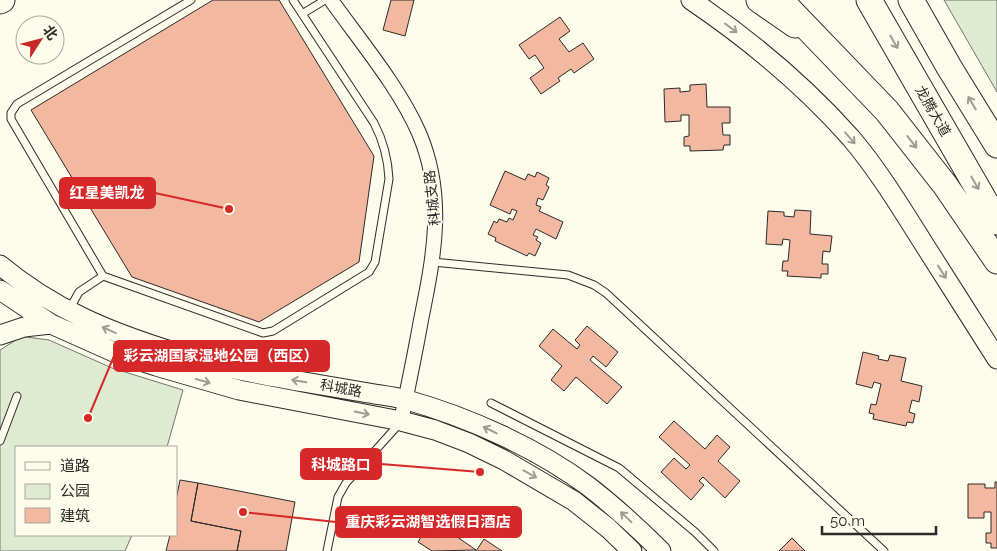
<svg xmlns="http://www.w3.org/2000/svg" width="997" height="551" viewBox="0 0 997 551" font-family="Raleway,'Noto Sans SC',sans-serif">
<style>
.green{fill:#deebd1;stroke:#74746e}
.building{fill:#f2b8a0;stroke:#2b2b2b}
.lines{fill:none;stroke-linecap:round;stroke-linejoin:round}
.lane-casing{stroke:#2b2b2b;stroke-width:9}
.street-casing{stroke:#2b2b2b;stroke-width:16}
.secondary-casing{stroke:#2b2b2b;stroke-width:21}
.highway-casing{stroke:#2b2b2b;stroke-width:27}
.lane{stroke:#fdfbea;stroke-width:7}
.street{stroke:#fdfbea;stroke-width:14}
.secondary{stroke:#fdfbea;stroke-width:19}
.highway{stroke:#fdfbea;stroke-width:25}
.oneway{stroke:#9e9d94}
.labels{text-anchor:middle;dominant-baseline:central;stroke-width:4;stroke-linejoin:round;paint-order:stroke}
.street-label{font-size:14px;fill:#2b2b2b;stroke:#fdfbea}
.leader{fill:none;stroke:#d62828;stroke-width:2}
.callout-dot{fill:#d62828;stroke:#fdfbea;stroke-width:2}
.callout{fill:#d62828;stroke:#d62828;stroke-width:2}
.callout-label{font-size:15px;text-anchor:middle;font-weight:bold;fill:#fff}
</style>
<rect width="100%" height="100%" fill="#fdfbea"/>
<!-- green -->
<path class="green" d="M944,0H997V92Z
M26,337L49,340L112,368L183,390L167,447H16V535H132L125,551H0V350L19,338Z"/>
<!-- building -->
<path class="building" d="M213,0H279L374,156L359,262L259,322L132,277L31,110Z
M391,0H414L405,36L383,30Z
M560,17L570,31L559,39L569,52L583,43L594,59L574,73L571,69L558,78L560,81L541,94L530,78L544,68L535,55L529,59L519,45Z
M706,84L707,107H730V123H722L723,135H730V145H724L723,150L690,151V146H684V137L689,136V115H681V121L665,122L664,89L680,88V92L690,91V85Z
M505,171L525,180L528,174L535,177L537,172L549,178L546,185L549,187L543,200L538,198L536,205L541,207L539,211L563,222L556,239L536,229L533,235L538,237L536,240L541,243L535,256L529,253L527,256L495,241L496,238L488,234L494,221L497,223L499,219L507,222L509,218L513,220L517,211L512,209L510,214L490,205Z
M795,210L811,211L810,234L832,236L830,252L823,251L822,264H828V274H821V278L787,276L788,271H782L783,261H788L790,240L783,239L782,245L766,244L768,211L784,212V216L794,217Z
M587,326L618,352L606,367L593,356L590,360L622,387L607,404L576,377L564,391L551,380L562,366L539,346L553,329L577,349L580,345L575,340Z
M863,352L879,356L878,359L888,361L890,355L906,358L901,381L922,386L919,402L912,400L909,412L915,414L913,423L907,422L906,426L873,419L874,414L869,413L871,404L876,405L881,384L874,382L872,388L856,384Z
M674,421L705,449L717,435L730,447L718,461L740,481L725,498L703,477L699,481L704,485L691,500L661,472L674,458L686,469L690,465L659,437Z
M180,480L198,483L191,521L241,531L237,551H166L170,535H176V500Z
M995,482H997V548H991V543H986V533H991V512H984V518H968V484H985V488H995Z
M198,483L295,502L286,551H237L241,531L191,521Z
M420,517L440,520V525L476,550L432,551L418,542L423,534L417,533Z
M792,538L805,551H779Z
M484,539L502,551H476Z"/>
<g class="lines">
<defs>
<path id="lane" d="M191,0L17,104L11,113V119L103,276L263,333L273,331L369,272L375,262L389,179C388,158 384,142 374,123L293,0
M302,14L325,0
M433,262L568,275L594,285L606,293L884,551
M69,310L79,292L103,276
M491,403L619,468L695,532L714,551
M0,441L17,396
M327,551L338,497L346,483L400,423"/>
<path id="street" d="M331,0C360,41 399,87 419,133C446,196 434,256 421,320C415,354 408,387 401,421"/>
<path id="secondary" d="M691,0C750,40 804,85 851,138C878,170 900,206 922,241C947,280 972,320 997,359
M0,265C53,309 109,332 174,352C197,359 220,366 244,371C283,379 323,385 363,392C378,395 393,396 407,400C468,417 537,448 588,486C614,506 638,528 661,551
M0,290L51,324L116,353L156,366L239,390L401,421L435,430L469,443L504,460L574,501L608,528L632,551
M0,335L24,327L51,324"/>
<path id="highway" d="M759,0L795,25
M784,0L787,7L887,111L945,185L997,261
M869,0L997,222
M911,0L949,67L997,145
M0,1L2,0"/>
</defs>
<!-- lane casing -->
<use href="#lane" class="lane-casing"/>
<!-- street casing -->
<use href="#street" class="street-casing"/>
<!-- secondary casing -->
<use href="#secondary" class="secondary-casing"/>
<!-- highway casing -->
<use href="#highway" class="highway-casing"/>
<!-- lane -->
<use href="#lane" class="lane"/>
<!-- street -->
<use href="#street" class="street"/>
<!-- secondary -->
<use href="#secondary" class="secondary"/>
<!-- highway -->
<use href="#highway" class="highway"/>
</g>
<!-- one-way arrows -->
<defs><path id="oneway-shaft" d="M-6 0H5M1.5-3L5.5 0L1.5 3" fill="none" stroke-width="1.6" stroke-linecap="round" stroke-linejoin="round" transform="scale(1.25)"/></defs>
<g class="oneway">
<use href="#oneway-shaft" transform="translate(731 28) rotate(37)"/>
<use href="#oneway-shaft" transform="translate(894 42) rotate(60)"/>
<use href="#oneway-shaft" transform="translate(972 103) rotate(-121)"/>
<use href="#oneway-shaft" transform="translate(850 138) rotate(49)"/>
<use href="#oneway-shaft" transform="translate(912 142) rotate(52)"/>
<use href="#oneway-shaft" transform="translate(975 183) rotate(60)"/>
<use href="#oneway-shaft" transform="translate(942 272) rotate(58)"/>
<use href="#oneway-shaft" transform="translate(109 330) rotate(-156)"/>
<use href="#oneway-shaft" transform="translate(203 381) rotate(15)"/>
<use href="#oneway-shaft" transform="translate(299 381) rotate(-170)"/>
<use href="#oneway-shaft" transform="translate(362 413) rotate(11)"/>
<use href="#oneway-shaft" transform="translate(490 430) rotate(-154)"/>
<use href="#oneway-shaft" transform="translate(530 474) rotate(29)"/>
<use href="#oneway-shaft" transform="translate(626 517) rotate(-137)"/>
</g>
<g class="labels">
<!-- street labels -->
<g class="street-label">
<text transform="translate(933 111) rotate(60)">龙腾大道</text>
<text transform="translate(432 198) rotate(-96)">科城支路</text>
<text transform="translate(341 388) rotate(10)">科城路</text>
</g>
</g>
<!-- callouts -->
<path class="leader" d="M229 209L155 193M88 418L114 356M480 472L381 464M243 512L336 522"/>
<g class="callout-dot">
<circle cx="229" cy="209" r="5"/>
<circle cx="88" cy="418" r="5"/>
<circle cx="480" cy="472" r="5"/>
<circle cx="243" cy="512" r="5"/>
</g>
<g class="callout">
<rect x="60" y="178" width="95" height="30" rx="5"/>
<rect x="114" y="341" width="215" height="30" rx="5"/>
<rect x="301" y="449" width="80" height="30" rx="5"/>
<rect x="336" y="507" width="185" height="30" rx="5"/>
</g>
<g class="callout-label">
<text x="107" y="198">红星美凯龙</text>
<text x="221" y="361">彩云湖国家湿地公园（西区）</text>
<text x="341" y="470">科城路口</text>
<text x="428" y="527">重庆彩云湖智选假日酒店</text>
</g>
<!-- legend -->
<rect x="15" y="446" width="162" height="90" fill="#fdfbea" stroke="#a9a89e"/>
<rect x="25" y="462" width="25" height="8" fill="#fdfbea" stroke="#a9a89e"/>
<text x="60" y="471" font-size="15" fill="#2b2b2b">道路</text>
<rect x="25" y="484" width="25" height="15" fill="#deebd1" stroke="#a9a89e"/>
<text x="60" y="496" font-size="15" fill="#2b2b2b">公园</text>
<rect x="25" y="508" width="25" height="15" fill="#f2b8a0" stroke="#a9a89e"/>
<text x="60" y="521" font-size="15" fill="#2b2b2b">建筑</text>
<!-- north arrow -->
<g transform="translate(40 40) rotate(54)"><circle r="24" fill="#fdfbea" stroke="#a9a89e"/>
<path d="M0-4L9 19L0 12L-9 19Z" fill="#c62828"/>
<text y="-8" font-size="14" font-weight="bold" text-anchor="middle" fill="#2b2b2b">北</text>
</g>
<!-- scale -->
<path d="M822 526v8h114v-8" fill="none" stroke="#2b2b2b" stroke-width="2.5"/>
<text x="830" y="526" font-size="15" fill="#2b2b2b" stroke="#fdfbea" stroke-width="4" paint-order="stroke">50 m</text>
</svg>
